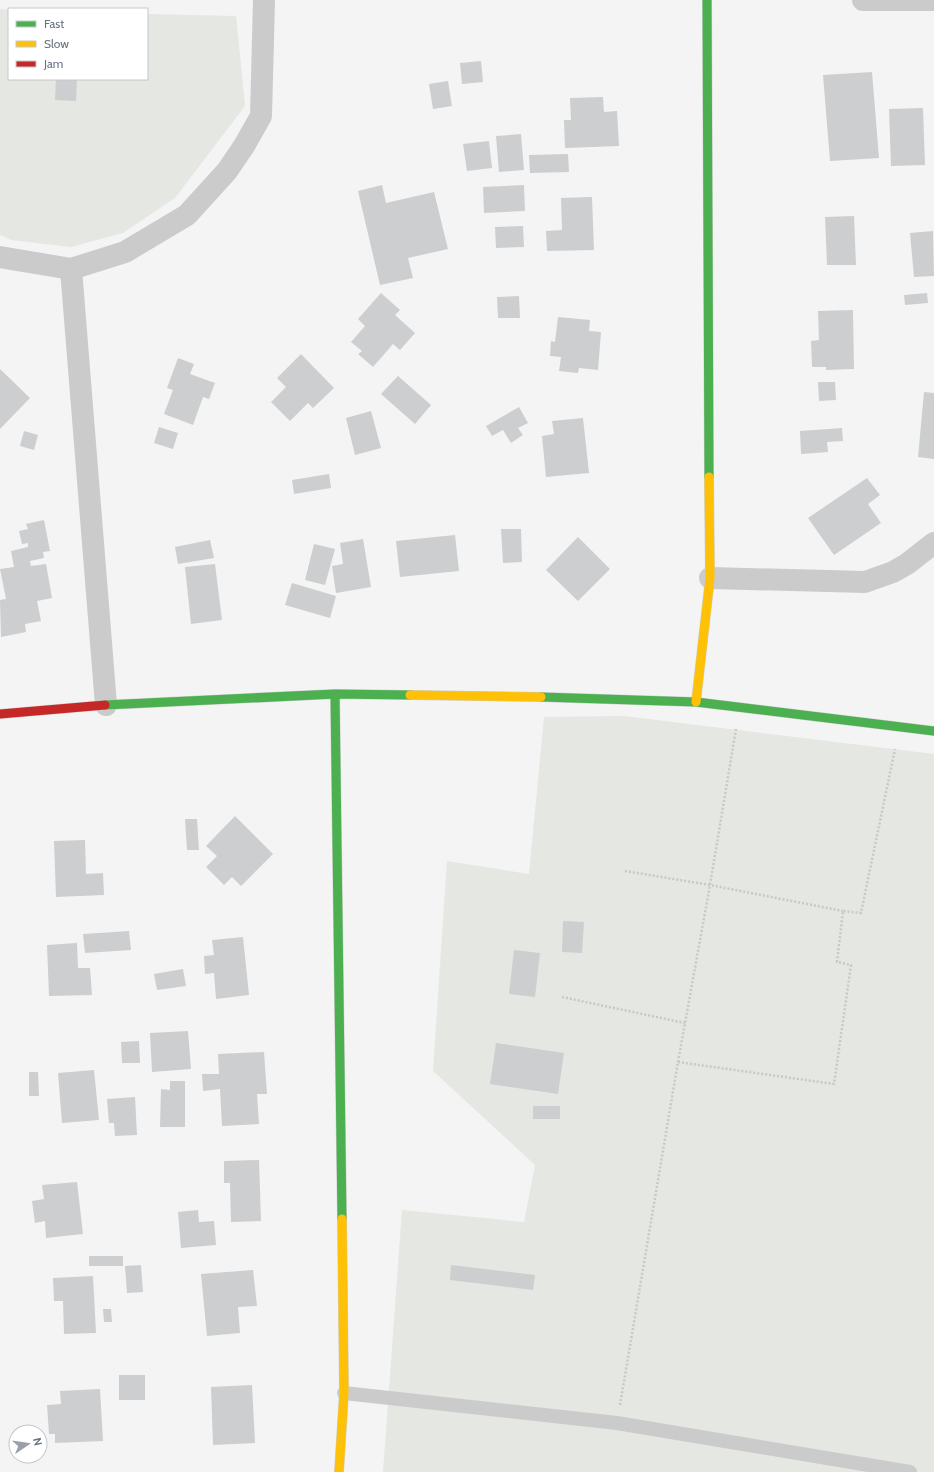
<svg xmlns="http://www.w3.org/2000/svg" width="934" height="1472" viewBox="0 0 934 1472" font-family="Cabin,sans-serif">
<style>
.green{fill:#e4e7e2}
.building{fill:#cdcecf}
.lines{fill:none;stroke-linecap:round;stroke-linejoin:round}
.fast-casing{stroke:#d0d1d2;stroke-width:10}
.slow-casing{stroke:#d0d1d2;stroke-width:10}
.jam-casing{stroke:#d0d1d2;stroke-width:10}
.path{stroke:#c8c8c9;stroke-width:2.5;stroke-dasharray:2 2;stroke-linecap:butt}
.lane{stroke:#cbcbcc;stroke-width:14}
.street{stroke:#cbcbcc;stroke-width:22}
.fast{stroke:#4caf50;stroke-width:9}
.slow{stroke:#ffc107;stroke-width:9}
.jam{stroke:#c62828;stroke-width:9}
</style>
<rect width="100%" height="100%" fill="#f4f4f4"/>
<!-- green -->
<path class="green" d="M0,9L9,10V79H147V14L236,16L245,106L175,198L123,233L71,247L11,240L0,235Z
M624,716L934,754V1472H383L402,1210L524,1222L535,1165L433,1071L447,861L529,874L544,717Z"/>
<!-- building -->
<path class="building" d="M481,61L483,82L462,84L460,63Z
M872,72L879,158L830,161L823,75Z
M56,79H77L76,101L55,100Z
M448,81L452,106L433,109L429,84Z
M603,97L604,112L617,111L619,146L565,148L564,120H571L570,98Z
M923,108L925,165L891,166L889,109Z
M521,134L524,170L499,172L496,136Z
M489,141L492,168L467,171L463,144Z
M568,154L569,172L530,173L529,155Z
M382,185L386,203L434,192L448,249L408,258L413,278L380,285L358,191Z
M524,185L525,211L484,213L483,187Z
M592,197L594,250L547,251L546,231L562,230L561,198Z
M854,216L856,265H827L825,217Z
M523,226L524,247L496,248L495,227Z
M933,231L934,276L914,277L910,233Z
M381,293L400,310L395,315L415,333L400,350L393,344L373,367L358,354L362,351L351,342L365,326L358,319Z
M927,293L928,303L905,305L904,295Z
M519,296L520,318H498L497,297Z
M853,310L854,369L826,370V367H812L811,341L819,340L818,311Z
M558,317L590,320L589,331L601,332L598,370L579,368L578,373L559,371L561,357L550,356L551,341L555,342Z
M301,354L334,388L313,408L308,403L290,421L271,402L286,387L277,378Z
M178,358L194,364L190,374L215,383L209,399L203,397L193,425L164,414L173,390L167,388Z
M0,369L30,398L0,429Z
M398,376L431,405L415,424L381,394Z
M818,382H835L836,400L819,401Z
M924,392L934,393V459L918,457Z
M519,407L528,423L518,428L523,435L511,443L503,430L492,436L486,426Z
M371,411L381,448L355,455L346,418Z
M583,418L589,473L546,477L542,436L554,434L552,421Z
M159,427L178,433L173,449L154,443Z
M842,428L843,441L827,442L828,452L801,454L800,431Z
M24,431L38,435L34,450L20,446Z
M329,474L331,488L294,494L292,480Z
M867,478L880,495L868,504L881,523L834,555L808,518Z
M44,520L50,551L43,552L44,558L30,561L31,566L46,564L52,598L37,601L41,621L25,624L26,632L1,637L0,600L6,599L0,569L14,567L11,551L28,547V543L22,544L19,531L28,529L26,524Z
M501,529H521L522,562L503,563Z
M455,535L459,571L400,577L396,541Z
M578,537L610,569L578,601L546,570Z
M363,539L371,587L336,593L332,566L343,564L340,543Z
M210,540L214,558L178,564L175,547Z
M314,544L335,549L325,585L305,580Z
M215,564L222,620L191,624L185,567Z
M292,583L336,596L330,618L285,605Z
M235,816L273,854L241,886L232,877L224,885L206,867L217,856L206,846Z
M185,819H197L199,850H187Z
M85,840L86,874L103,873L104,895L56,897L54,841Z
M563,921L584,922L582,953L562,952Z
M129,931L131,950L85,953L83,934Z
M243,937L249,995L216,999L214,973L205,974L204,956L214,955L212,940Z
M77,943L78,968H90L92,995L49,996L47,945Z
M514,950L540,953L535,997L509,994Z
M183,969L186,986L157,990L154,974Z
M188,1031L191,1069L152,1072L150,1033Z
M139,1041L140,1063H122L121,1042Z
M496,1043L564,1053L558,1094L490,1084Z
M264,1052L267,1094H257L259,1124L222,1126L220,1089L203,1091L202,1074H219L218,1054Z
M94,1070L99,1120L62,1123L58,1073Z
M29,1072H38L39,1096H29Z
M170,1081H185V1127H160L161,1089L170,1090Z
M135,1097L137,1135L115,1136L114,1123H109L107,1099Z
M533,1106H560V1119H533Z
M259,1160L261,1221L231,1222L230,1183H224V1161Z
M77,1182L83,1234L46,1238L45,1221L35,1223L32,1201L44,1199L42,1185Z
M198,1210L199,1222L214,1221L216,1245L181,1248L178,1212Z
M89,1256H123V1266H89Z
M141,1265L143,1292L127,1293L125,1266Z
M451,1265L535,1275L533,1290L450,1280Z
M253,1270L257,1306L238,1307L240,1333L207,1336L201,1274Z
M93,1276L96,1333L64,1334L63,1301H54L53,1278Z
M103,1309H111L112,1322H104Z
M119,1375H145V1400H119Z
M252,1385L255,1443L213,1445L211,1387Z
M100,1389L103,1441L55,1443V1434H49L47,1405L61,1404L60,1391Z"/>
<g class="lines">
<defs>
<path id="fast" d="M707,0L709,477
M335,694L342,1219
M541,697L696,702L934,731
M105,705L335,694L410,695"/>
<path id="slow" d="M410,695L541,697
M696,702L710,578L709,477
M339,1472L344,1393L342,1219"/>
<path id="jam" d="M0,714L105,705"/>
</defs>
<!-- fast casing -->
<use href="#fast" class="fast-casing"/>
<!-- slow casing -->
<use href="#slow" class="slow-casing"/>
<!-- jam casing -->
<use href="#jam" class="jam-casing"/>
<!-- path -->
<path class="path" d="M625,871L710,885L843,911
M562,997L685,1023
M678,1062L834,1084L851,965L837,962L843,911L861,913L895,749
M620,1405L678,1062L710,885L736,729"/>
<!-- lane -->
<path class="lane" d="M344,1393L617,1423L910,1472"/>
<!-- street -->
<path class="street" d="M863,0H934
M0,257L71,269L125,252L187,215L227,171L244,146L261,116L264,0
M71,269L106,705
M710,578L865,582L893,572L907,564L934,543"/>
<!-- fast -->
<use href="#fast" class="fast"/>
<!-- slow -->
<use href="#slow" class="slow"/>
<!-- jam -->
<use href="#jam" class="jam"/>
</g>
<!-- legend -->
<rect x="8" y="8" width="140" height="72" fill="#ffffff" stroke="#c3c7cc"/>
<rect x="16" y="21" width="20" height="6" fill="#4caf50" stroke="#c3c7cc"/>
<text x="44" y="28" font-size="12" fill="#687280">Fast</text>
<rect x="16" y="41" width="20" height="6" fill="#ffc107" stroke="#c3c7cc"/>
<text x="44" y="48" font-size="12" fill="#687280">Slow</text>
<rect x="16" y="61" width="20" height="6" fill="#c62828" stroke="#c3c7cc"/>
<text x="44" y="68" font-size="12" fill="#687280">Jam</text>
<!-- north arrow -->
<g transform="translate(28 1444) rotate(77)"><circle r="19" fill="#ffffff" stroke="#c3c7cc"/>
<path d="M0-3L7 15L0 10L-7 15Z" fill="#99a0a9"/>
<text y="-6" font-size="11" font-weight="bold" text-anchor="middle" fill="#687280">N</text>
</g>
</svg>
